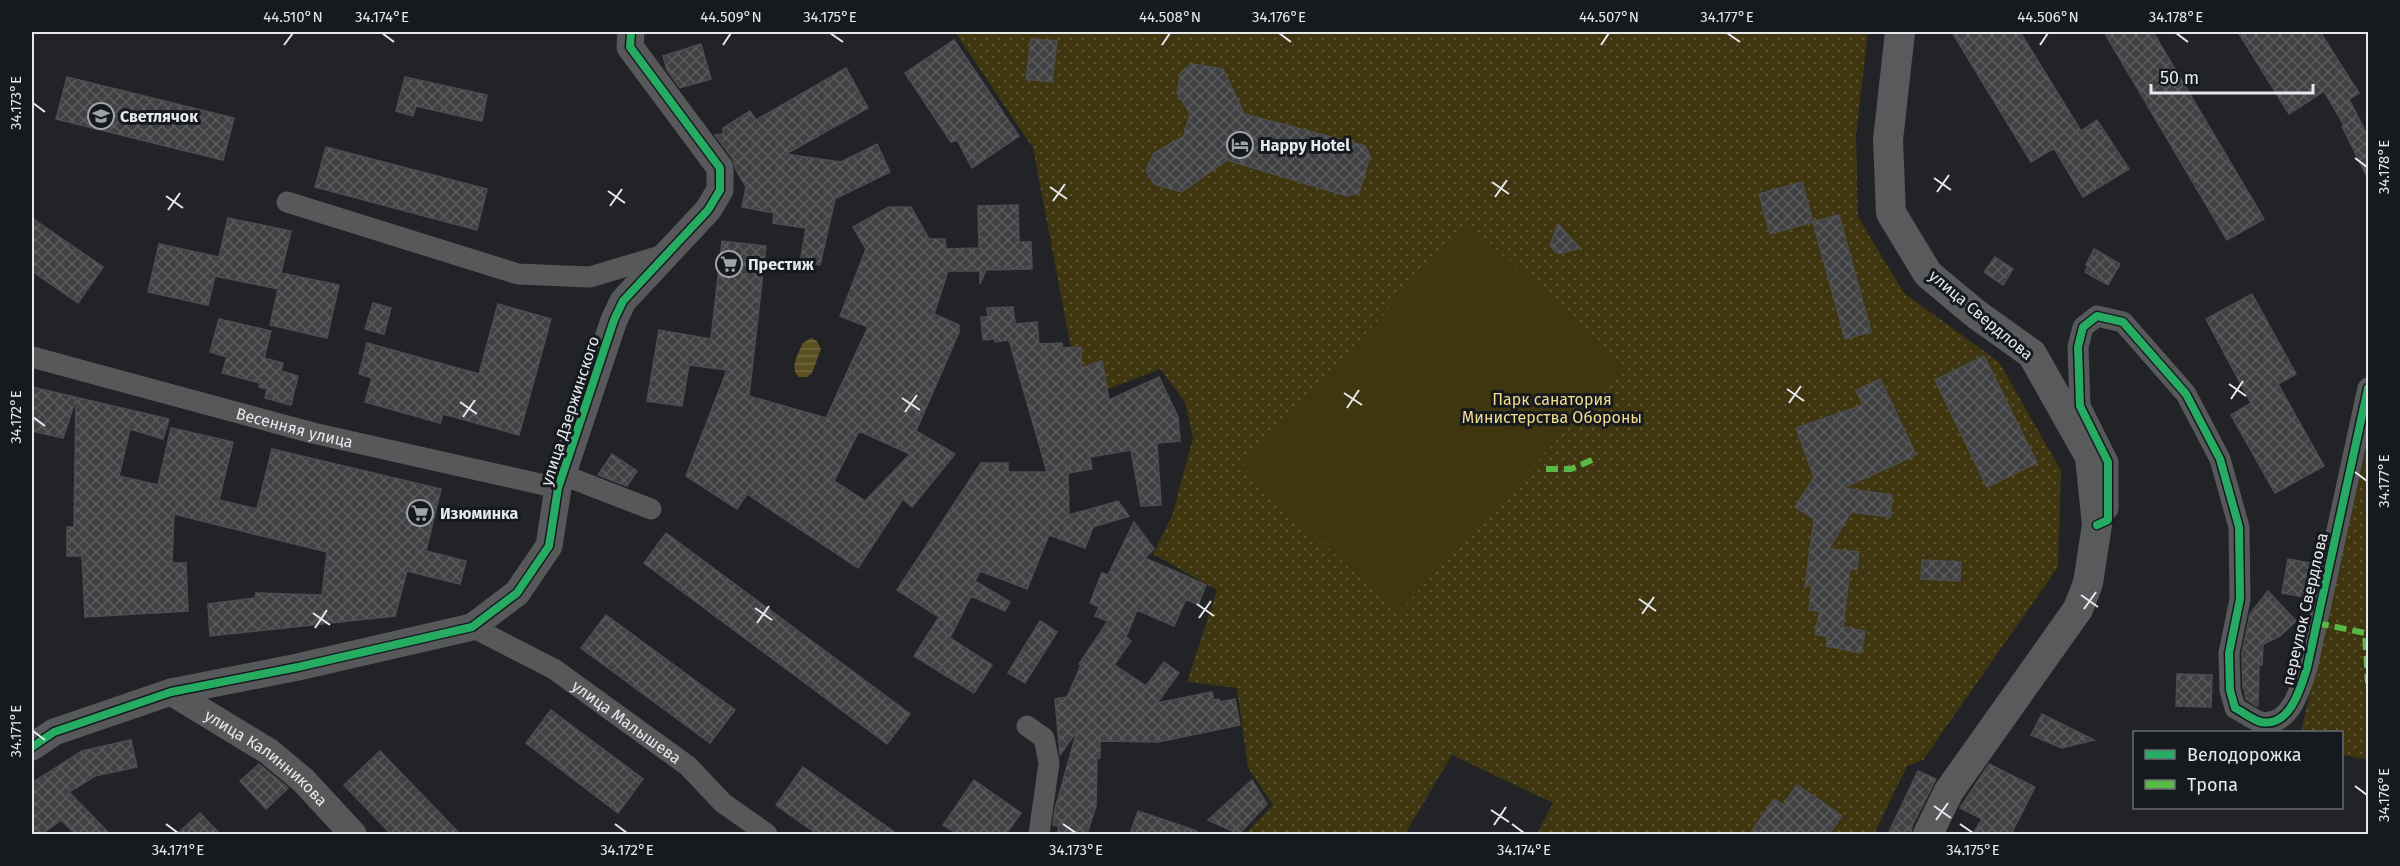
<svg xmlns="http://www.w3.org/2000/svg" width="2400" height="866" viewBox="0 0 2400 866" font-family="'Fira Sans',sans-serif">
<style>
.grass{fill:url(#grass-dots)}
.garden{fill:#3f3610}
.water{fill:url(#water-rules)}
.building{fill:url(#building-cross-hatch);stroke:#4b4d50;stroke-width:1.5;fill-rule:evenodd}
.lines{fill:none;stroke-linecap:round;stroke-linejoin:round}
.minor{stroke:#575859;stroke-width:21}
.tertiary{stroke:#575859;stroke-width:27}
.secondary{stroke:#595a5c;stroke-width:30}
.quiet{stroke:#58b947;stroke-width:6;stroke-dasharray:12 6;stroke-linecap:butt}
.cycleway-casing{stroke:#161a1e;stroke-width:11}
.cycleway{stroke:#26ab63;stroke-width:8}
.ticks{fill:none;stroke:#e6e8ec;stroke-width:2}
.labels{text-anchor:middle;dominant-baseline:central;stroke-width:6;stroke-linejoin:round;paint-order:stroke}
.poi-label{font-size:16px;font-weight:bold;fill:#e6e8ec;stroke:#161a1e;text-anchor:start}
.street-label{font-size:16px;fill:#e6e8ec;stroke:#161a1e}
.park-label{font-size:16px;fill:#f2dc8d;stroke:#161a1e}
.neatline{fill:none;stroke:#e6e8ec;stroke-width:2}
.ticks-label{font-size:15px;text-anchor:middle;fill:#e6e8ec}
</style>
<defs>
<pattern id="grass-dots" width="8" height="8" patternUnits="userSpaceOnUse" patternTransform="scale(1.5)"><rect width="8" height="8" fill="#3f3610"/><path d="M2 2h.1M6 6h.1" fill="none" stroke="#5b5333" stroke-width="1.8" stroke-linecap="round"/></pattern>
<pattern id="water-rules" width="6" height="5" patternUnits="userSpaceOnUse" patternTransform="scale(1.5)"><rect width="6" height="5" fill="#5b5021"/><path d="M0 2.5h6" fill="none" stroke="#736941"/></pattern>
<pattern id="building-cross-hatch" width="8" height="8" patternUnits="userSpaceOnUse" patternTransform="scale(1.5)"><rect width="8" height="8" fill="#404143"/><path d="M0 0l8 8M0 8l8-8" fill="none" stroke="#5c5c5e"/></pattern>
</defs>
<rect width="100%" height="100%" fill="#212326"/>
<!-- grass -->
<path class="grass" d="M955,32H1868L1856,135L1858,217L1904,293L1999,362L2061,471L2058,567L1923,760L1907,766L1874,834H1537L1553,803L1452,755L1405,834H1245L1273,805L1248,768L1237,688L1187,682L1217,590L1153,554L1172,516L1193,438L1185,402L1160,369L1100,392L1075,369L1033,148Z
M2368,440V760L2342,755V732H2301Z"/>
<!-- garden -->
<path class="garden" d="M1468,223L1624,367L1398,613L1242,468Z"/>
<!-- water -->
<path class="water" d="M811,338L817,341L821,349L812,373L807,377H799C789,368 798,354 803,343Z"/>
<!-- building -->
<path class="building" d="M1952,32H2020L2081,131L2097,120L2129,169L2083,197L2054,148L2031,162Z
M2104,32H2153L2264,219L2227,240Z
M2238,32H2320L2359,93L2349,99L2368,137V179L2342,126L2344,125L2324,91L2289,114Z
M1031,39L1057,41L1052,82L1026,79Z
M954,40L1019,136L972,168L957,140L951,142L905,73Z
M701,44L711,79L680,88L667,70L663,56Z
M1192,64L1223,69L1244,114L1365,146L1370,156L1359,193L1347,196L1227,160L1182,192L1154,184L1146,170L1154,153L1184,136L1190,113L1177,93L1181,72Z
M846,68L868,108L786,154L841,162L877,144L890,172L837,198L836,195L820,265L800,262L806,228L773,223L774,213L742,207L746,187L736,170L733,159L715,135L723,134V128L750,111L756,120Z
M67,77L234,118L223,160L56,119Z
M405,77L487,95L482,121L416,106L413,116L396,111Z
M326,147L487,189L477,230L315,187Z
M1802,182L1813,222L1770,234L1759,194Z
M1018,205L1019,242H1031L1032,269L986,270L980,284V271H948L934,314L959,325V332L916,431L955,454L912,507L903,499L858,568L747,494L737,509L686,476L727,370L689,365L682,406L647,401L659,330L711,339L722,241L766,246L749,396L826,418L868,327L840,316L866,249L853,227L889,207H911L929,239H945L946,249L979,248L978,206ZM859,431L910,454L865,501L834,481Z
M1839,215L1871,332L1845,339L1813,222Z
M32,218L103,267L78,303L32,271Z
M228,218L291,231L281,273L339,285L327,338L270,325L278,289L215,276L208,305L148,292L159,244L219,257Z
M1558,224L1580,248L1558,254L1550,246Z
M2094,249L2120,264L2108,285L2085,272L2088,266L2086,265Z
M1995,257L2013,269L2003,285L1984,272Z
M2252,294L2296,374L2278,384L2324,466L2275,493L2231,415L2251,403L2206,319Z
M373,303L391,308L384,334L365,329Z
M498,304L551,319L519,435L443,414L440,423L365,402L372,378L359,374L367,343L479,374Z
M1013,307L1015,324L1037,322L1039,344L1062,343L1063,348L1081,347V368L1102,361L1109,400L1159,377L1178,417L1180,441L1157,443L1161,505L1141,506L1131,450L1090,457L1092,469L1068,473L1069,515L1118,501L1129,516L1093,527L1085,548L1049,535L1027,589L980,571L975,581L1010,602L1005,611L971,596L950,638L992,665L974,693L914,656L939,617L897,590L981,463H1008V472H1047L1009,340L995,342V339L983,340L981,317H988L987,308Z
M219,319L271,331L264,358L283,363L281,371L298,376L291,405L265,398L267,389L259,387L260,383L222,373L227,357L210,352Z
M1984,356L2037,463L1987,487L1935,380Z
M1880,379L1916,455L1843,488L1892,495L1890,517L1851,512L1829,549L1859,552L1857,570L1850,569L1843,627L1865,631L1861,653L1826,646L1828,637L1815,634L1820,611L1809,610L1812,585H1807L1805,588L1814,519L1795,507L1814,477L1796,428L1863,405L1856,390Z
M32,387L169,419L163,439L130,429L119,476L158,485L171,428L233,442L219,500L257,509L272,449L441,489L426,551L466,561L460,584L407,571L395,616L210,636L208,604L255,598L256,593L322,595L327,552L174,514L172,563H186L188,611L85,617L82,556H67V527H74L76,399L63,438L32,431Z
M612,454L637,471L627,486L598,475Z
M1134,522L1154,549L1145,558L1206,585L1198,605L1186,599L1174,626L1137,610L1126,637L1131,641L1114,665L1146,686L1164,662L1179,673L1157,703L1212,692L1214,700L1219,699L1220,702L1235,699L1240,725L1158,742L1100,741V758H1097L1096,806L1087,834H1057L1059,827L1053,825L1055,809L1077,731L1060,755L1055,699L1067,697L1081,665L1079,664L1108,621L1095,616L1099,607L1090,603L1102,573L1108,575Z
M666,533L910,714L887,744L644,563Z
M2288,559L2316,564L2309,598L2282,593Z
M1922,560L1961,562L1960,581L1921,579Z
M2268,591L2296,621L2280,636L2263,644L2262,665H2259L2258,706H2256L2246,699L2244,688H2243L2242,653L2250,614Z
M606,615L735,710L710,743L581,648Z
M1040,621L1057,632L1025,683L1008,673Z
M2177,674L2212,675L2211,707L2176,706Z
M551,710L643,779L618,813L526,743Z
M2042,714L2094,740L2062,748L2031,735Z
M131,740L137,767L95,776L69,792L110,834H75L61,820L42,834H32V783L82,751Z
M380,751L460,834H391L344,785Z
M259,764L288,788L266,809L240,781Z
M1989,764L2035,787L2011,834H1973L1982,819L1960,808Z
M803,767L897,834H817L776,805Z
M1918,771L1936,779L1912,826L1911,834H1888Z
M974,780L1021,813L1006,834H958L943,825Z
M1252,780L1267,804L1239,834L1208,820Z
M1797,785L1842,816L1829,834H1750L1774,799L1783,805Z
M1138,811L1197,831V834H1130Z
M200,813L220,834H177Z"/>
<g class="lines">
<!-- minor -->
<g class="minor">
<path d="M287,202L518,274L590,277L667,254"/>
<path id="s1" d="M32,357L313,433L558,488"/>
<path d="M563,475L651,509"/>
<path d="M2108,509V462L2080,406L2078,347L2083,327L2097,316L2123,322L2186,394L2220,459L2239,527L2240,599L2229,653L2230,690L2235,708C2243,712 2253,720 2261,722C2290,728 2301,687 2307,668L2368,388"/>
<path id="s2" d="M472,627L554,669L688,766L723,803L767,834"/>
<path d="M1027,726L1044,738L1049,763L1039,834"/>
</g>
<!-- tertiary -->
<g class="tertiary">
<path id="s3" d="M171,692L268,751L303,780L353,834"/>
<path d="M32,747L54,732L171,692L298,667L472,627L517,593L549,546L558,488L614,320L623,301L708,210L720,190V168L630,47L631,32"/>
</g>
<!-- secondary -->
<path class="secondary" d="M1900,32L1888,140L1891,213L1928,274L1976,314L2032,354L2090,457L2097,525L2088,583L2078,609L1949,791L1928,834"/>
<!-- quiet -->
<path class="quiet" d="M1546,469H1571L1592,460
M2317,623L2365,633L2368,683"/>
<defs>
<path id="cycleway" d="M2097,525L2108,520V462L2080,406L2078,347L2083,327L2097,316L2123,322L2186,394L2220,459L2239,527L2240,599L2229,653L2230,690L2235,708C2243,712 2253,720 2261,722C2290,728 2301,687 2307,668L2368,388
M32,747L54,732L171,692L298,667L472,627L517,593L549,546L558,488L614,320L623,301L708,210L720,190V168L630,47L631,32"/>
</defs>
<!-- cycleway casing -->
<use href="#cycleway" class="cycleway-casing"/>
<!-- cycleway -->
<use href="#cycleway" class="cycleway"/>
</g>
<!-- ticks -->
<path class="ticks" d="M382,33L394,42M830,33L843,42M1279,33L1291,42M1727,33L1740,42M2176,33L2188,42M284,45L293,33M723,45L731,33M1162,45L1170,33M1601,45L1609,33M2040,45L2048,33M33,103L45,112M2355,158L2367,167M1934,178L1951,190M1492,182L1509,194M1050,187L1067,199M608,191L625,203M1937,192L1949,175M166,196L183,208M1495,197L1507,180M1053,201L1065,184M610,206L622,189M168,210L180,193M2229,384L2246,396M1787,389L1804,401M1344,393L1362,405M902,398L920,410M2231,399L2243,381M460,402L477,414M1789,403L1801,386M1347,408L1359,390M905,412L917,395M33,417L45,426M463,417L475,400M2355,472L2367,481M2081,595L2098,607M1639,599L1656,611M1197,604L1214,616M755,608L772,620M2084,609L2096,592M313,613L330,625M1642,614L1654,597M1199,618L1211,601M757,623L769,606M315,628L327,610M33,731L45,740M2355,786L2367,795M1934,806L1951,818M1491,810L1509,822M1936,820L1948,803M166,824L178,833M615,824L627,833M1063,824L1076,833M1512,824L1524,833M1960,824L1973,833M1494,825L1506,807"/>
<!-- icons -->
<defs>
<symbol id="school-ring" viewBox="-11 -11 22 22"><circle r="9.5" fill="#161a1e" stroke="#a1a3a7" stroke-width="1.5"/><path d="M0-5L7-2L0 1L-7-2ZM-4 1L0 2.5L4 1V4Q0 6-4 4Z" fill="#a1a3a7"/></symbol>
<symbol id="hotel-ring" viewBox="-11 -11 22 22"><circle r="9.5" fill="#161a1e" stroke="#a1a3a7" stroke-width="1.5"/><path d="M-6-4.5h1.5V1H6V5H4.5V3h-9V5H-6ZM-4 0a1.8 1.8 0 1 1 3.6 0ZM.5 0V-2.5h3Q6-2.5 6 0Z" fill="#a1a3a7"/></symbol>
<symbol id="supermarket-ring" viewBox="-11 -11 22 22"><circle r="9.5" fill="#161a1e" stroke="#a1a3a7" stroke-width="1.5"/><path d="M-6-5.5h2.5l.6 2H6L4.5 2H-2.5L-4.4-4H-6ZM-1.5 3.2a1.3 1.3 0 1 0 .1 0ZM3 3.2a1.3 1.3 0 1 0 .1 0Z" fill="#a1a3a7"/></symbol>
</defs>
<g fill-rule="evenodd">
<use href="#school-ring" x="86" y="101" width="30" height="30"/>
<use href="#hotel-ring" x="1225" y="130" width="30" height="30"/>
<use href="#supermarket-ring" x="714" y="249" width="30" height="30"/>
<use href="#supermarket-ring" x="405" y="498" width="30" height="30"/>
</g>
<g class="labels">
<!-- poi labels -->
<g class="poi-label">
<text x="120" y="116">Светлячок</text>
<text x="1260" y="145">Happy Hotel</text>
<text x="748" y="264">Престиж</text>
<text x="440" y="513">Изюминка</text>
</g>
<!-- street labels -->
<g class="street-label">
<text transform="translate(1981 315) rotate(40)">улица Свердлова</text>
<text transform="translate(570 411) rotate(-72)">улица Дзержинского</text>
<text stroke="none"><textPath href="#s1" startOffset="272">Весенняя улица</textPath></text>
<text transform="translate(2305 609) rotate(-77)">переулок Свердлова</text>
<text stroke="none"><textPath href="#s2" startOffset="182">улица Малышева</textPath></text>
<text stroke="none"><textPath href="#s3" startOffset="116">улица Калинникова</textPath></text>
</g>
<!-- park labels -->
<g class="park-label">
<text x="1552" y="399">Парк санатория<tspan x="1552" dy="18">Министерства Обороны</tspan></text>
</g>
</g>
<!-- border -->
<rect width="2400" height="866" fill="none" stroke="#161a1e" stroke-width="66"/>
<!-- legend -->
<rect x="2133" y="731" width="210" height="78" fill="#161a1e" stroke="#696c70" stroke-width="1.5"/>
<rect x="2145" y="750" width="30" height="9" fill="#26ab63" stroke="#696c70" stroke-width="1.5"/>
<text x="2187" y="761" font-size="18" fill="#e6e8ec">Велодорожка</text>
<rect x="2145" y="780" width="30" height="9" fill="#58b947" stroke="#696c70" stroke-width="1.5"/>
<text x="2187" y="791" font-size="18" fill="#e6e8ec">Тропа</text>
<!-- scale -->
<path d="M2151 84v9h162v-9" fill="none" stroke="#e6e8ec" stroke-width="3"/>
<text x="2160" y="84" font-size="18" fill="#e6e8ec" stroke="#161a1e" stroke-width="4.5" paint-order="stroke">50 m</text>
<rect x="33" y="33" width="2334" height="800" class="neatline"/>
<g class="ticks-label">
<text x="293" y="22">44.510°N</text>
<text x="382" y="22">34.174°E</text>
<text x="731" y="22">44.509°N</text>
<text x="830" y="22">34.175°E</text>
<text x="1170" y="22">44.508°N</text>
<text x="1279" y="22">34.176°E</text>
<text x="1609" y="22">44.507°N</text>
<text x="1727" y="22">34.177°E</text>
<text x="2048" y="22">44.506°N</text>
<text x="2176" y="22">34.178°E</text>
<text transform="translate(16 103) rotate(-90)" y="5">34.173°E</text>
<text transform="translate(2384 167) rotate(-90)" y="5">34.178°E</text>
<text transform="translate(16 417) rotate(-90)" y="5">34.172°E</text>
<text transform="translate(2384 481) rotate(-90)" y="5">34.177°E</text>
<text transform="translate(16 731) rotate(-90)" y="5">34.171°E</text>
<text transform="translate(2384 795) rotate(-90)" y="5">34.176°E</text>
<text x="178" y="855">34.171°E</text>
<text x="627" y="855">34.172°E</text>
<text x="1076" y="855">34.173°E</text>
<text x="1524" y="855">34.174°E</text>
<text x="1973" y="855">34.175°E</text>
</g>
</svg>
